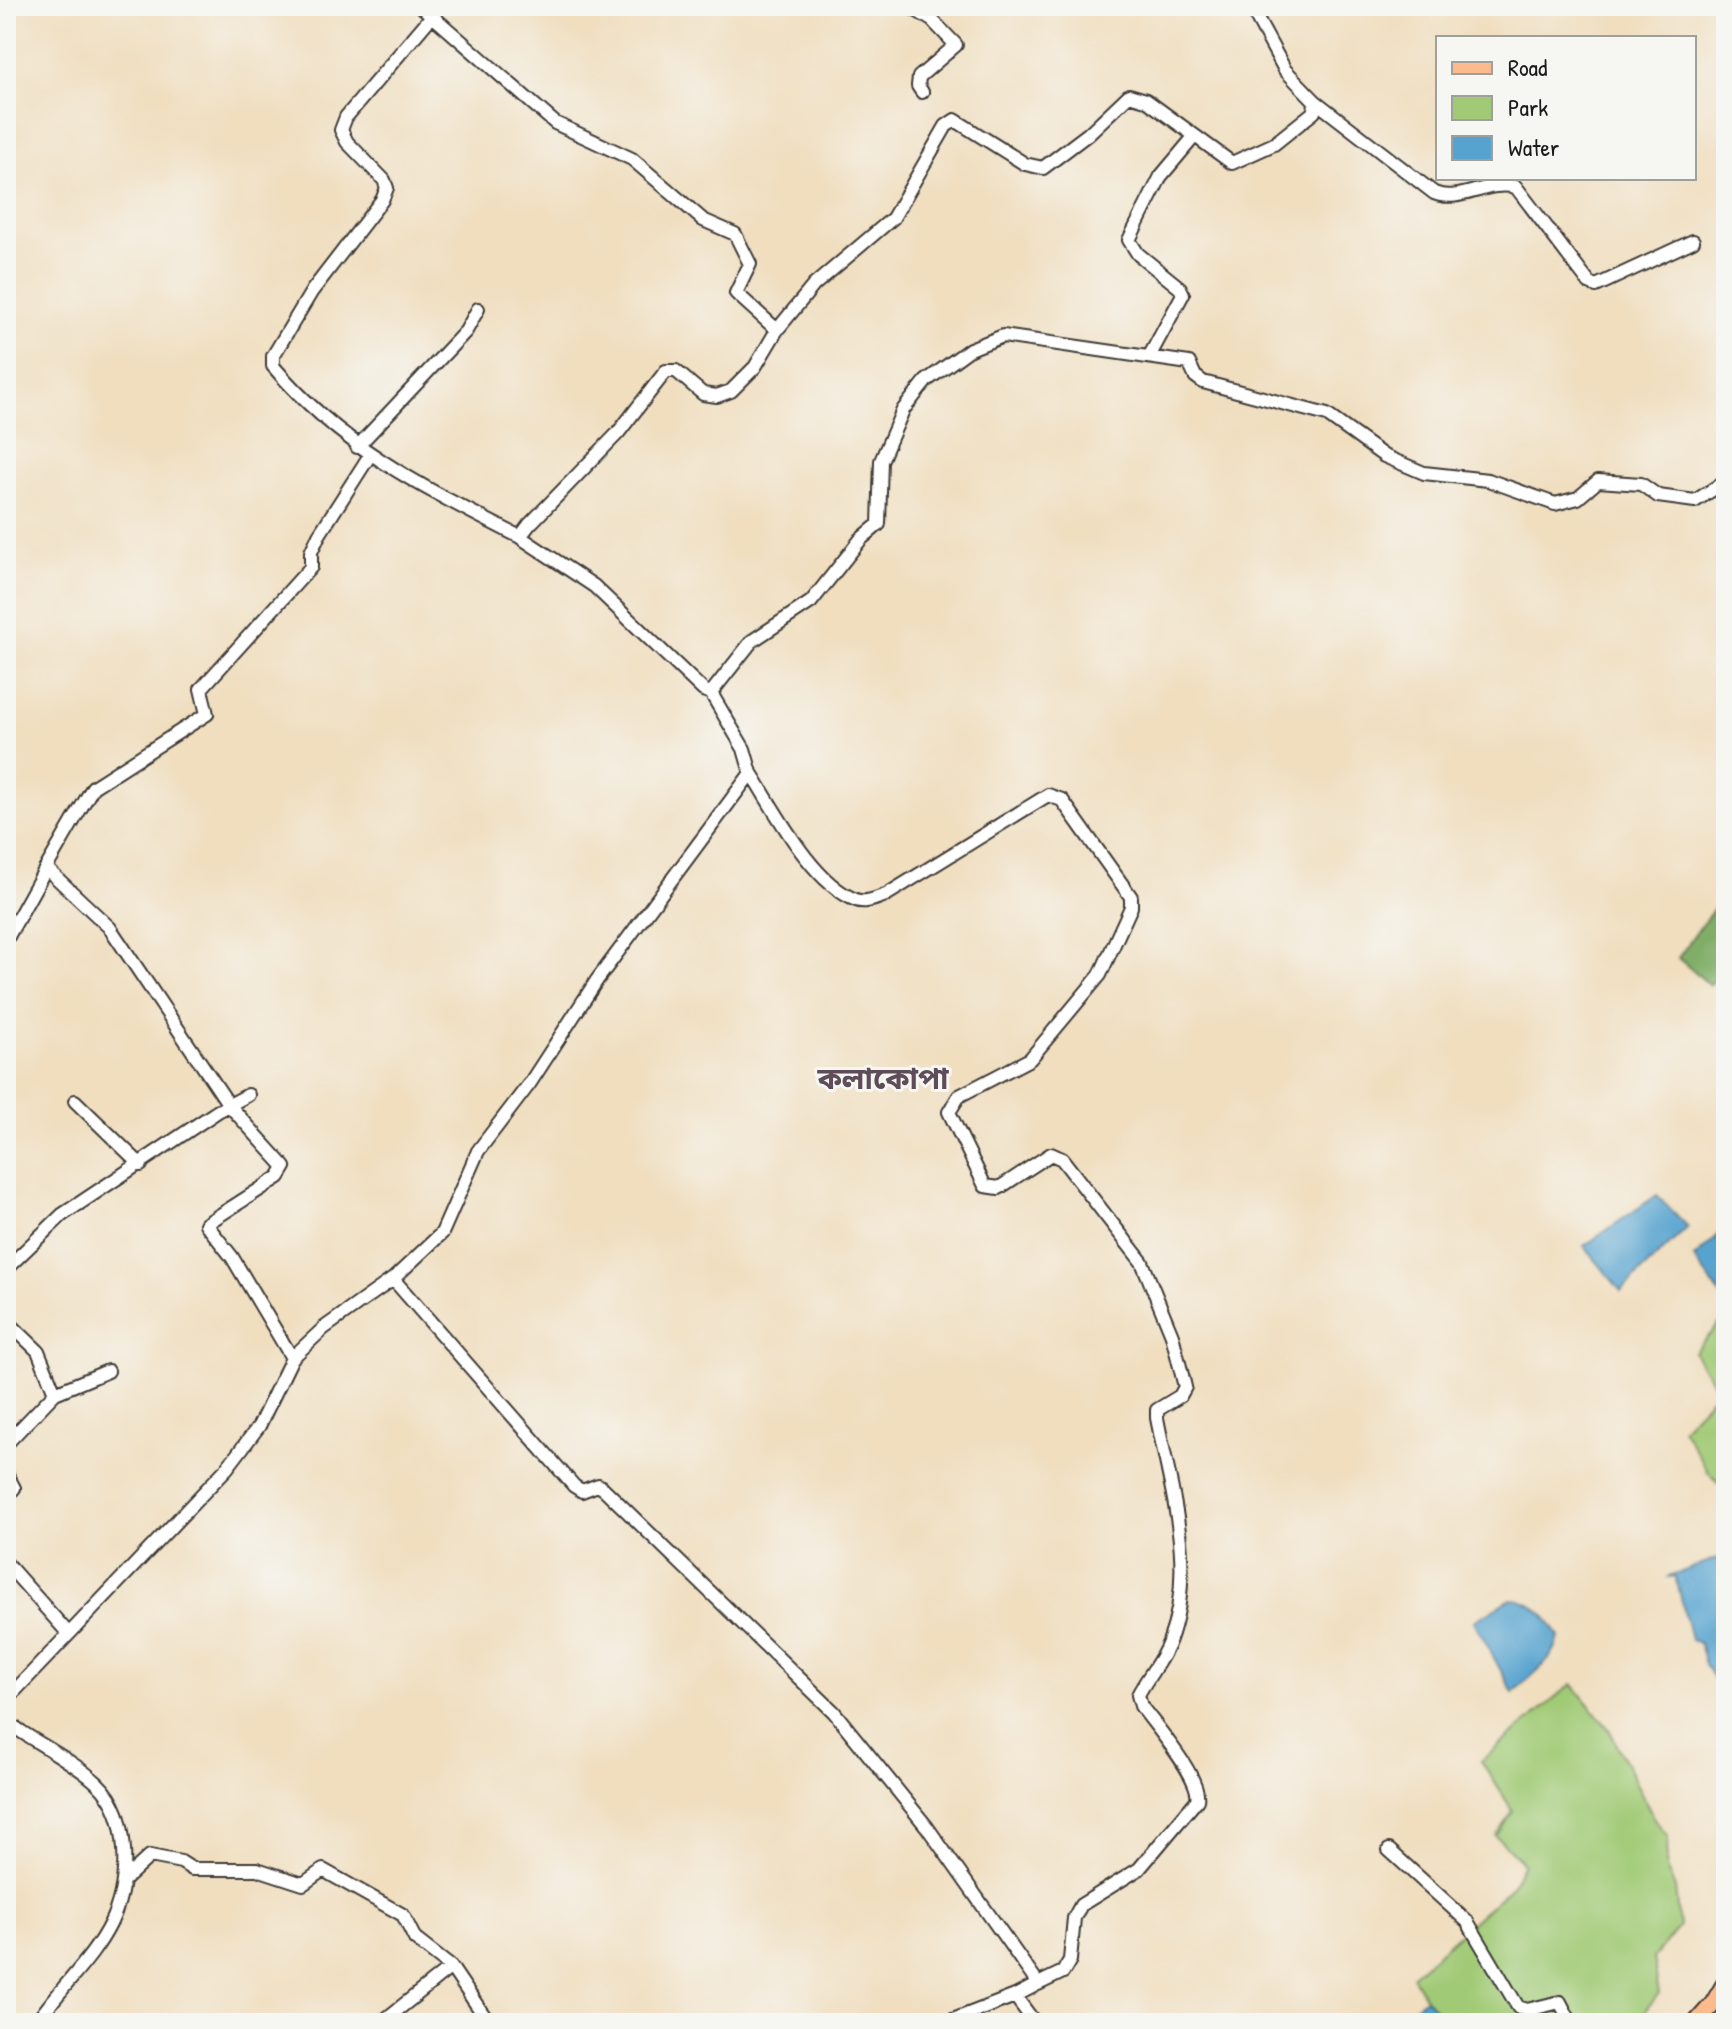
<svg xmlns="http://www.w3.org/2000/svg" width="1732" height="2029" viewBox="0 0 1732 2029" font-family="'Patrick Hand','Noto Sans Bengali',sans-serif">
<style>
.green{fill:#a1ca76;stroke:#5e7349;stroke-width:2}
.forest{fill:#80ae67;stroke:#4e6542;stroke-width:2}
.water{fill:#56a3cf;stroke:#396076;stroke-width:2}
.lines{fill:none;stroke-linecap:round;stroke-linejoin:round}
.minor-casing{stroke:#3c3934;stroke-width:16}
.major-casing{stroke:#3c3934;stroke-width:20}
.minor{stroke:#fff;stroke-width:12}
.major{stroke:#fbbb8c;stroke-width:16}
.labels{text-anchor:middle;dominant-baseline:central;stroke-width:6;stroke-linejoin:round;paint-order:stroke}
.quarter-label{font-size:30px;font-weight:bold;fill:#5e4c59;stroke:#f6f6f2}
</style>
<rect width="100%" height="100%" fill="#f6f6f2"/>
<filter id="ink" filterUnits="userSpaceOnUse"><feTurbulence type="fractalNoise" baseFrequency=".0125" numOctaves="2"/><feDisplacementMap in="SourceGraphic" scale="16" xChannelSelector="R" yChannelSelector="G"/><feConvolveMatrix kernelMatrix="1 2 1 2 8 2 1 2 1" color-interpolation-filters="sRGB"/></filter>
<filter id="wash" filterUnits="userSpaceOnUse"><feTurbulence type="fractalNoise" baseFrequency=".006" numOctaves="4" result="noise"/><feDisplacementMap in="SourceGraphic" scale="32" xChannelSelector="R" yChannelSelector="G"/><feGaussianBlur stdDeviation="1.8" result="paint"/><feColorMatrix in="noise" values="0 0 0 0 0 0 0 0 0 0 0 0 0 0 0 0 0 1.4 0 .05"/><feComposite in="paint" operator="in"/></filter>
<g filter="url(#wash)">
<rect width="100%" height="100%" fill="#f0debf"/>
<!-- green -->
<path class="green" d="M1726,1317V1490L1709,1473L1682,1428L1718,1391L1694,1352Z
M1572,1684L1609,1729L1653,1817L1668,1837L1666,1869L1675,1888L1679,1927L1653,1958L1659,1993L1640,2018L1628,2023H1523L1519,2014L1497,2023H1447L1425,1998L1412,1976L1511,1887L1523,1863L1496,1836L1513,1811L1481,1761Z"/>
<!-- forest -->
<path class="forest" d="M1722,897L1726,899V966L1710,985L1678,958Z"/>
<!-- water -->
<path class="water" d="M1657,1195L1688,1227L1621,1291L1584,1246Z
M1726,1228V1303L1694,1258Z
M1717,1558L1726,1568V1699L1705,1665L1699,1643L1691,1639L1676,1578L1669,1577Z
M1511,1599C1534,1600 1549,1618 1559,1637C1554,1663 1531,1674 1513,1693L1474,1621Z
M1425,1998L1447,2023H1394Z"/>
</g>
<g filter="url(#ink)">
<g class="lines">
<defs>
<path id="minor" d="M421,6L555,123L632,159L703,220L735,234L750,264L736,293L777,330
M909,6L932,20L956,45L919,77L918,86L922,92
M431,17L346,117L341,130L347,142L384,180L387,188L382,200L312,291L273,356V366C343,449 426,489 520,537
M1315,101L1434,193C1461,204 1487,179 1516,187L1589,283L1596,286L1693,241
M1149,357L1183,294L1180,288L1138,254L1129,240L1161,176L1193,138
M357,447L466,331L478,309
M711,693L703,690L594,586L520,537L529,525L618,433L666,371H676L703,394L717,396L731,391L755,367L777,330L814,285L893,218L946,126L955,120L1025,164L1043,168L1088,134L1129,95L1146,100L1232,163L1274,144L1314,112L1315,101L1285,70L1255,15L1258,6
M751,773C776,812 812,883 856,900C866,904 876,898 886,895L1048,795L1062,800L1131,897V907L1100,975L1030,1059L959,1096L949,1112L985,1186L999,1188L1051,1154L1062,1159L1142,1262L1172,1335L1185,1387L1180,1396L1157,1410V1418C1171,1492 1197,1568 1169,1642C1162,1661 1147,1677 1138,1695L1141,1706C1155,1725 1202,1779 1197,1800L1139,1869L1081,1905L1074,1918L1070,1960L1063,1972L1038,1984
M46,868L93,787L207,714L201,689L311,567V552L319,535L370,455
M6,940L46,868L110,928L229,1105L285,1167L279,1177L206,1224L232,1257L292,1358
M75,1101L141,1165
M6,1269L62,1215L218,1111L248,1095
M6,1320L38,1351L55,1393
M6,1444L55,1393L108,1371
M6,1473L14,1488L6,1498
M6,1563L68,1633
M6,1700L227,1468L259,1426L292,1358L324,1328L393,1279
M6,1721C35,1743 71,1759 97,1783C117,1802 122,1823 124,1849C129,1932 80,1961 36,2023
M1389,1850L1467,1921L1518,2007L1527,2010L1560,2002L1571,2023
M125,1879L150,1856L181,1862L192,1869H257L303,1884L323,1870L403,1915L415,1939L451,1967
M381,2023L451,1967L489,2023
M945,2023L1015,1996
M1035,2023L1015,1996L1038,1984L927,1827L834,1712L604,1489L598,1485L582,1491L574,1486L393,1279L442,1233L478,1151L530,1083L597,980L751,773L744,749L711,693L752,641L811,602L861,539L879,524L881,461L903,410L926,381L970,349L1003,336L1189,363L1195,376L1203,382L1327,415L1384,456L1424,473L1488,480L1555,504L1578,498L1598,481L1641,484L1658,496L1695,501L1726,481"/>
<path id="major" d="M1696,2023L1713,2004L1726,1982"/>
</defs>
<!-- minor casing -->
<use href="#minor" class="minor-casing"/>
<!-- major casing -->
<use href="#major" class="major-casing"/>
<!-- minor -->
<use href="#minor" class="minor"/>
<!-- major -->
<use href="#major" class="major"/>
</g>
</g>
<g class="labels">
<!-- quarter labels -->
<g class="quarter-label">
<text x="883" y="1078">কলাকোপা</text>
</g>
</g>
<!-- margin -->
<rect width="1732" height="2029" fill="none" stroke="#f6f6f2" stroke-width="32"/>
<!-- legend -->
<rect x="1436" y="36" width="260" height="144" fill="#f6f6f2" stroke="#9f9f9c" stroke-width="2"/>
<rect x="1452" y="62" width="40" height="12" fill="#fbbb8c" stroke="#9f9f9c" stroke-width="2"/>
<text x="1508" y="76" font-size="24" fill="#1c1c1c">Road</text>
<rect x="1452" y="96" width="40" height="24" fill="#a1ca76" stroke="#9f9f9c" stroke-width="2"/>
<text x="1508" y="116" font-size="24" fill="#1c1c1c">Park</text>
<rect x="1452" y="136" width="40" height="24" fill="#56a3cf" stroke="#9f9f9c" stroke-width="2"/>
<text x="1508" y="156" font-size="24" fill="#1c1c1c">Water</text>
</svg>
